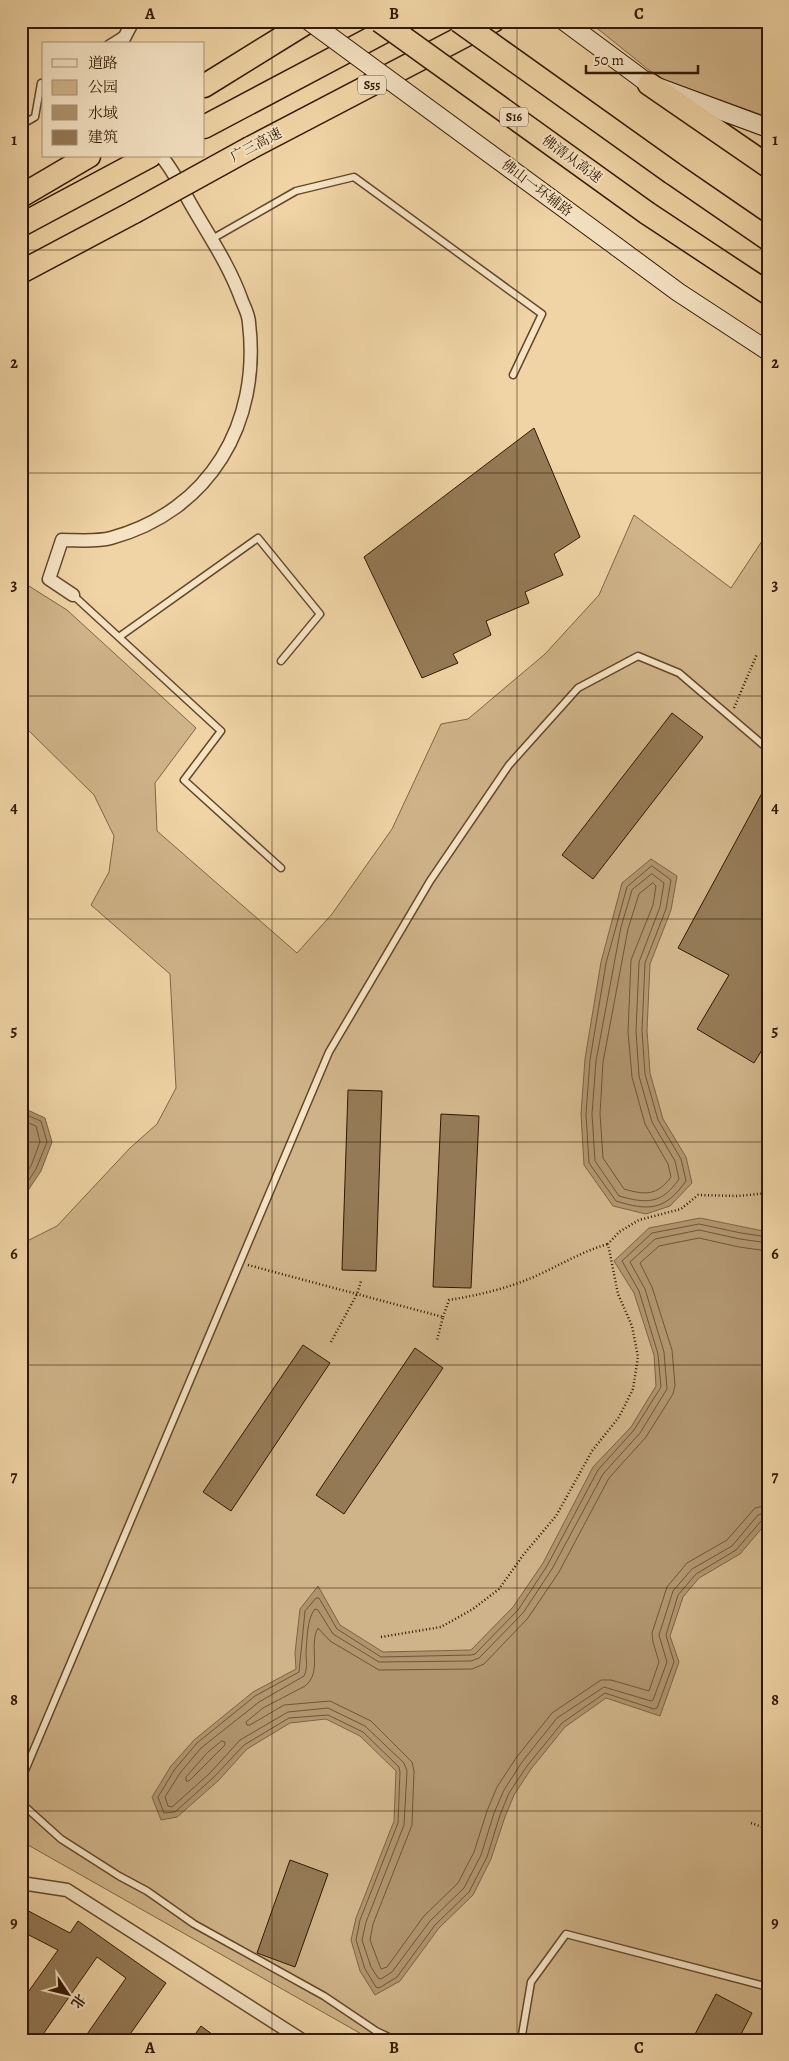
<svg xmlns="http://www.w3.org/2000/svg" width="789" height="2061" viewBox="0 0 789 2061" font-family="Alegreya,'Noto Serif SC',serif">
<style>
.green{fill:#d0b489;stroke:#806644}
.water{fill:#af946d;stroke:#7d6341}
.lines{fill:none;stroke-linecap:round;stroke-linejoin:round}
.shore{stroke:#705636;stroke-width:1}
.building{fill:#947a56;stroke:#311900}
.service-casing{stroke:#614829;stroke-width:9}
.minor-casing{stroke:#614829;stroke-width:15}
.secondary-casing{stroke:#311900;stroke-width:20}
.motorway-casing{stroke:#311900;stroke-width:25}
.path{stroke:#311900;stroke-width:2.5;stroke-dasharray:1 2.5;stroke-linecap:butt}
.service{stroke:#f5e3c4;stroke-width:6}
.minor{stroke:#f5e3c4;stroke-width:12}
.secondary{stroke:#f5e3c4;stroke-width:18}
.motorway{stroke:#f0d4a5;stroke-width:22}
.secondary-bridge-casing{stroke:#311900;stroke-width:20;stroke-linecap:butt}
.motorway-bridge-casing{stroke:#311900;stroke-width:25;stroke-linecap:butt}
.secondary-bridge{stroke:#f5e3c4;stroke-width:18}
.motorway-bridge{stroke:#f0d4a5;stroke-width:22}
.grid{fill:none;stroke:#311900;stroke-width:1;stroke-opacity:0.55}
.labels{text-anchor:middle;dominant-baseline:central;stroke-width:4;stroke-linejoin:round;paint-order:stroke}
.shield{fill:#f5e3c4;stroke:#6c563b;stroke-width:1}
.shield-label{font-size:12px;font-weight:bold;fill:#311900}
.street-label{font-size:14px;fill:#311900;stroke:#f5e3c4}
.neatline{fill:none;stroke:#311900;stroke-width:2}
.grid-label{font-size:16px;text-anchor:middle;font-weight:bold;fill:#311900}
</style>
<rect width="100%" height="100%" fill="#f0d4a5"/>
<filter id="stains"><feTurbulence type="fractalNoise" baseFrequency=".004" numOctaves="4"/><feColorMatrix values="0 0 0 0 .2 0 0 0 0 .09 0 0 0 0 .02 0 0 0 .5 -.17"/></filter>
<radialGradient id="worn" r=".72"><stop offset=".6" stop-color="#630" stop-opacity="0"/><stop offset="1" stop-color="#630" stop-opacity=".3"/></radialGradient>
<!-- green -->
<path class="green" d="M588,21H768V117L659,78Z
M634,515L731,588L768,532V2040H372L21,1841V1244L57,1226L130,1148L157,1124L176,1088L170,974L91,905L109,872L114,836L94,795L21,723V581L67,610L196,728L155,783L157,831L297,953L332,914L392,829L441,724L468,719L545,654L599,595Z"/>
<!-- water -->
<path class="water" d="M651,859L677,876L671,910L650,964L647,1030L650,1073L663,1119L686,1157L692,1183L670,1206L646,1214L613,1206L584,1165L581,1114L585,1059L601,962L622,883Z
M21,1107L45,1118L52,1142L41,1171L21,1201Z
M700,1218L768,1232V1521L740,1554L699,1578L683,1597L670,1636L679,1662L660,1716L606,1698L565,1727L531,1769L514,1795L505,1817L491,1859L473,1895L439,1928L400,1981L375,1995L360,1971L351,1940L356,1918L394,1821L396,1771L360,1736L326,1719L290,1723L247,1749L218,1781L177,1817L161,1820L152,1797L171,1766L194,1740L253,1692L296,1669L295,1653L300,1609L318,1586L340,1625L383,1652L471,1650L513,1607L543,1563L593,1467L631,1427L656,1386L654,1355L634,1293L614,1261L649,1228Z"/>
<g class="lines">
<!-- shore -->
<path class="shore" d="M652,866L671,880L666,909L645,963L642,1031L645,1074L658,1120L681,1159L686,1181C665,1211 648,1211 616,1201L589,1163L586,1114L590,1060L606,963L627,887Z
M652,874L664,883L660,907L639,962L636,1031L639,1076L652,1122L675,1161L679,1179C662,1204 647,1204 619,1196L595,1161L592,1114L596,1061L621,927L632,890Z
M653,883L656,886L653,905L631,960L628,1032L632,1077L645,1124L668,1164L671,1177C657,1196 645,1195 624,1189L603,1158L600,1114L603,1062L628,929L639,894Z
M21,1113L41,1121L47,1142L36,1169L21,1192
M21,1120L36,1126L40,1142L31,1166L21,1181
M768,1237L741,1233L699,1224L652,1233L622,1261L639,1291L658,1354L661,1387L634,1430L598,1470L547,1566L518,1610L475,1654L471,1655L381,1657L337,1629L319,1598H316L305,1611L299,1672L255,1696L197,1743L175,1769L158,1797L164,1813L175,1812L214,1777L244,1745L289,1718L328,1715L363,1732L399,1767L400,1772L398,1823L360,1920L356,1940L365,1969L376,1987L379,1988L397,1977L435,1925L469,1892L487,1857L500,1815L509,1793L527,1766L562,1723L605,1693L654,1709L657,1708L674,1662L666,1635L678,1595L696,1574L736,1550L762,1520L768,1518
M768,1243L740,1239L699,1230L655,1239L630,1262L645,1289L664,1352L667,1389L640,1433L603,1474L552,1569L523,1613L479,1658L471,1661L379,1662L333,1634L318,1610L315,1609C307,1618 307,1640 306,1652C306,1661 308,1668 304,1676L259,1702L201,1748L180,1773L165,1797L168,1806L172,1807L210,1773L240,1740L288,1712L328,1708L365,1726L404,1763L407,1771L404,1825L366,1922L362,1940L371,1967L378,1978L381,1979L392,1972L430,1921L464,1888L481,1855L494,1813L504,1790L522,1762L557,1718L604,1687L651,1701L653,1700L667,1662L659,1635L673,1591L692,1569L732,1546L758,1515L768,1512
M768,1251L739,1247L699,1238L659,1246L640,1263L652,1287L672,1350L675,1385L673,1394L646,1437L609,1478L559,1572L528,1618L484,1664L472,1669L379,1670L330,1641L318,1628C308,1646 323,1672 305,1686L263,1708L246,1722L247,1725H250L284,1705L330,1701L371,1721L412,1762L414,1771L412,1825L373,1924L370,1940L381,1969L387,1967L424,1916L458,1883L474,1852L487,1811L497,1787L516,1758L552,1713L601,1680H611L649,1691L659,1662L653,1642L652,1633L667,1587L687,1563L727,1540L755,1508L768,1505
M222,1741L225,1742V1745L189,1781H186V1777L207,1753Z"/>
</g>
<!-- building -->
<path class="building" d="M534,428L580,537L554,554L563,575L525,592L529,603L486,621L491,635L453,654L458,663L422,678L364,557Z
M672,713L703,737L593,879L562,855Z
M768,782V1040L754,1063L697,1029L729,975L678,948Z
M348,1090L382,1091L376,1271L342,1270Z
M441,1114L479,1116L471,1288L433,1287Z
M303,1345L330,1363L231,1511L203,1492Z
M415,1348L443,1368L344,1514L316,1495Z
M290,1860L328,1874L295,1967L257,1953Z
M21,1907L70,1933L78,1921L166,1983L126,2040H83L126,1978L97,1957L39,2040H21V2002L58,1950L21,1931Z
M716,1994L752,2013L738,2040H692Z
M201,2026L220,2040H191Z"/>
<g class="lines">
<defs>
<path id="service" d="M108,44L124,34
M21,125L35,117L41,83L44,82
M212,239L296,191L354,177L542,314L513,375
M73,595L221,731L184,780L281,868
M119,637L258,538L320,614L281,661
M21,1780L329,1052L430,881L509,765L578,688L638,656L679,673L768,749
M21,1803L61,1839L119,1876L147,1891L194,1924L324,1996L376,2031L395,2040
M519,2040L522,2035L531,1982L566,1934L768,1987"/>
<path id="minor" d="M121,44L133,21
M73,595L49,579L62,540C77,540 96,542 111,538C210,511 261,423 249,323C249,316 245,308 242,301C230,267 211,239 193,208C183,191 174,171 161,156
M21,1883L67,1890L302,2040"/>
<path id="secondary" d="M564,21L649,84L768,128
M617,247L678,292L768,351"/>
<path id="motorway" d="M649,84L768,166
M204,86L309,21
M204,127L404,21
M250,148L493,21
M672,173L768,239
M21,196L89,156
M647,213L768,293
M21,225L150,156
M21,272L134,212"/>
</defs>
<!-- service casing -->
<use href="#service" class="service-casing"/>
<!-- minor casing -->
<use href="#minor" class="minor-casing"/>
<!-- secondary casing -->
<use href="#secondary" class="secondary-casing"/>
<!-- motorway casing -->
<use href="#motorway" class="motorway-casing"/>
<!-- path -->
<path class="path" d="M734,708L757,654
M248,1265L443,1317L437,1340
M443,1317L449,1300C479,1295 510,1288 538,1275C562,1264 583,1251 608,1244
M331,1342L357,1294L361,1281
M381,1637L441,1627L473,1609L499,1589L524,1554L556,1516L592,1451L619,1417L633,1389L638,1357L632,1326L618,1294L608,1244L619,1232L639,1220L681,1209L698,1195L738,1196L768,1193
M751,1823L768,1829"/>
<!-- service -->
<use href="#service" class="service"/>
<!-- minor -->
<use href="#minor" class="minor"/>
<!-- secondary -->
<use href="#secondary" class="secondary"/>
<!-- motorway -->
<use href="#motorway" class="motorway"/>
<defs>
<path id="secondary-bridge" d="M309,21L617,247"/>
<path id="motorway-bridge" d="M380,21L647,213
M459,21L672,173
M134,212L250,148"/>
</defs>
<!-- secondary-bridge casing -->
<use href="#secondary-bridge" class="secondary-bridge-casing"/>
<!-- motorway-bridge casing -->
<use href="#motorway-bridge" class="motorway-bridge-casing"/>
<!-- secondary-bridge -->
<use href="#secondary-bridge" class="secondary-bridge"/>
<!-- motorway-bridge -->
<use href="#motorway-bridge" class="motorway-bridge"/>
</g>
<!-- grid -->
<path class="grid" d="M272,21V2040M517,21V2040M21,250H768M21,473H768M21,696H768M21,919H768M21,1142H768M21,1365H768M21,1588H768M21,1811H768"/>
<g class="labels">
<!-- shield labels -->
<g class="shield">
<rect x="358" y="75.5" width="28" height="19" rx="4"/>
<rect x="500" y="107.5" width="28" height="19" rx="4"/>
</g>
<g class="shield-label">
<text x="372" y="85">S55</text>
<text x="514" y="117">S16</text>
</g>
<!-- street labels -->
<g class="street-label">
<text transform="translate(256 145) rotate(-28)">广三高速</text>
<text transform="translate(572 159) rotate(36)">佛清从高速</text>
<text transform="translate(537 188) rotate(37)">佛山一环辅路</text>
</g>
</g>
<!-- margin -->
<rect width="789" height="2061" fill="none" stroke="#f0d4a5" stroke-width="55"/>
<!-- legend -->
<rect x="42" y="42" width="162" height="115" fill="#f5e3c4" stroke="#a79276"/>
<rect x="52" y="59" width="25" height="8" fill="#f5e3c4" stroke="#a79276"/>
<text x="88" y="68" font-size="15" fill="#311900">道路</text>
<rect x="52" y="80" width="25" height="15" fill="#d0b489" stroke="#a79276"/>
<text x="88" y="92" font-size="15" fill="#311900">公园</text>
<rect x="52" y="105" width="25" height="15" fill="#af946d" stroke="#a79276"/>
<text x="88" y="118" font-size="15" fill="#311900">水域</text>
<rect x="52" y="130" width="25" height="15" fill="#947a56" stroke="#a79276"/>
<text x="88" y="142" font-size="15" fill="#311900">建筑</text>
<!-- north arrow -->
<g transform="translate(68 1994) rotate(125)" stroke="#f5e3c4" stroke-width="4" paint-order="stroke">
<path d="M0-4L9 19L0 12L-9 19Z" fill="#311900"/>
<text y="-8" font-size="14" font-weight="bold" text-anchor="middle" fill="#311900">北</text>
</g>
<!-- scale -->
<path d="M586 65v8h112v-8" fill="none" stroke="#311900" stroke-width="2.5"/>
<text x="594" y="65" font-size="15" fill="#311900" stroke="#f5e3c4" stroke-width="4" paint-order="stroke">50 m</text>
<rect x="28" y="28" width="734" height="2006" class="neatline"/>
<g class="grid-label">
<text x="150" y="19">A</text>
<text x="394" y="19">B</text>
<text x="639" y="19">C</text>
<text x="14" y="145">1</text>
<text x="775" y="145">1</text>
<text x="14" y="368">2</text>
<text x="775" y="368">2</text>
<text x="14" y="590">3</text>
<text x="775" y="590">3</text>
<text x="14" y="813">4</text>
<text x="775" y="813">4</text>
<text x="14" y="1036">5</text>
<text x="775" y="1036">5</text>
<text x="14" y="1259">6</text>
<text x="775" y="1259">6</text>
<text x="14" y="1482">7</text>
<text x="775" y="1482">7</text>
<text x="14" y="1705">8</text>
<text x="775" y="1705">8</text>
<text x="14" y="1928">9</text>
<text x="775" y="1928">9</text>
<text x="150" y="2053">A</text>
<text x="394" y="2053">B</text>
<text x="639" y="2053">C</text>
</g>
<rect width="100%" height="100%" filter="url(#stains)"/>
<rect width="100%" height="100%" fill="url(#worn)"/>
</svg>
